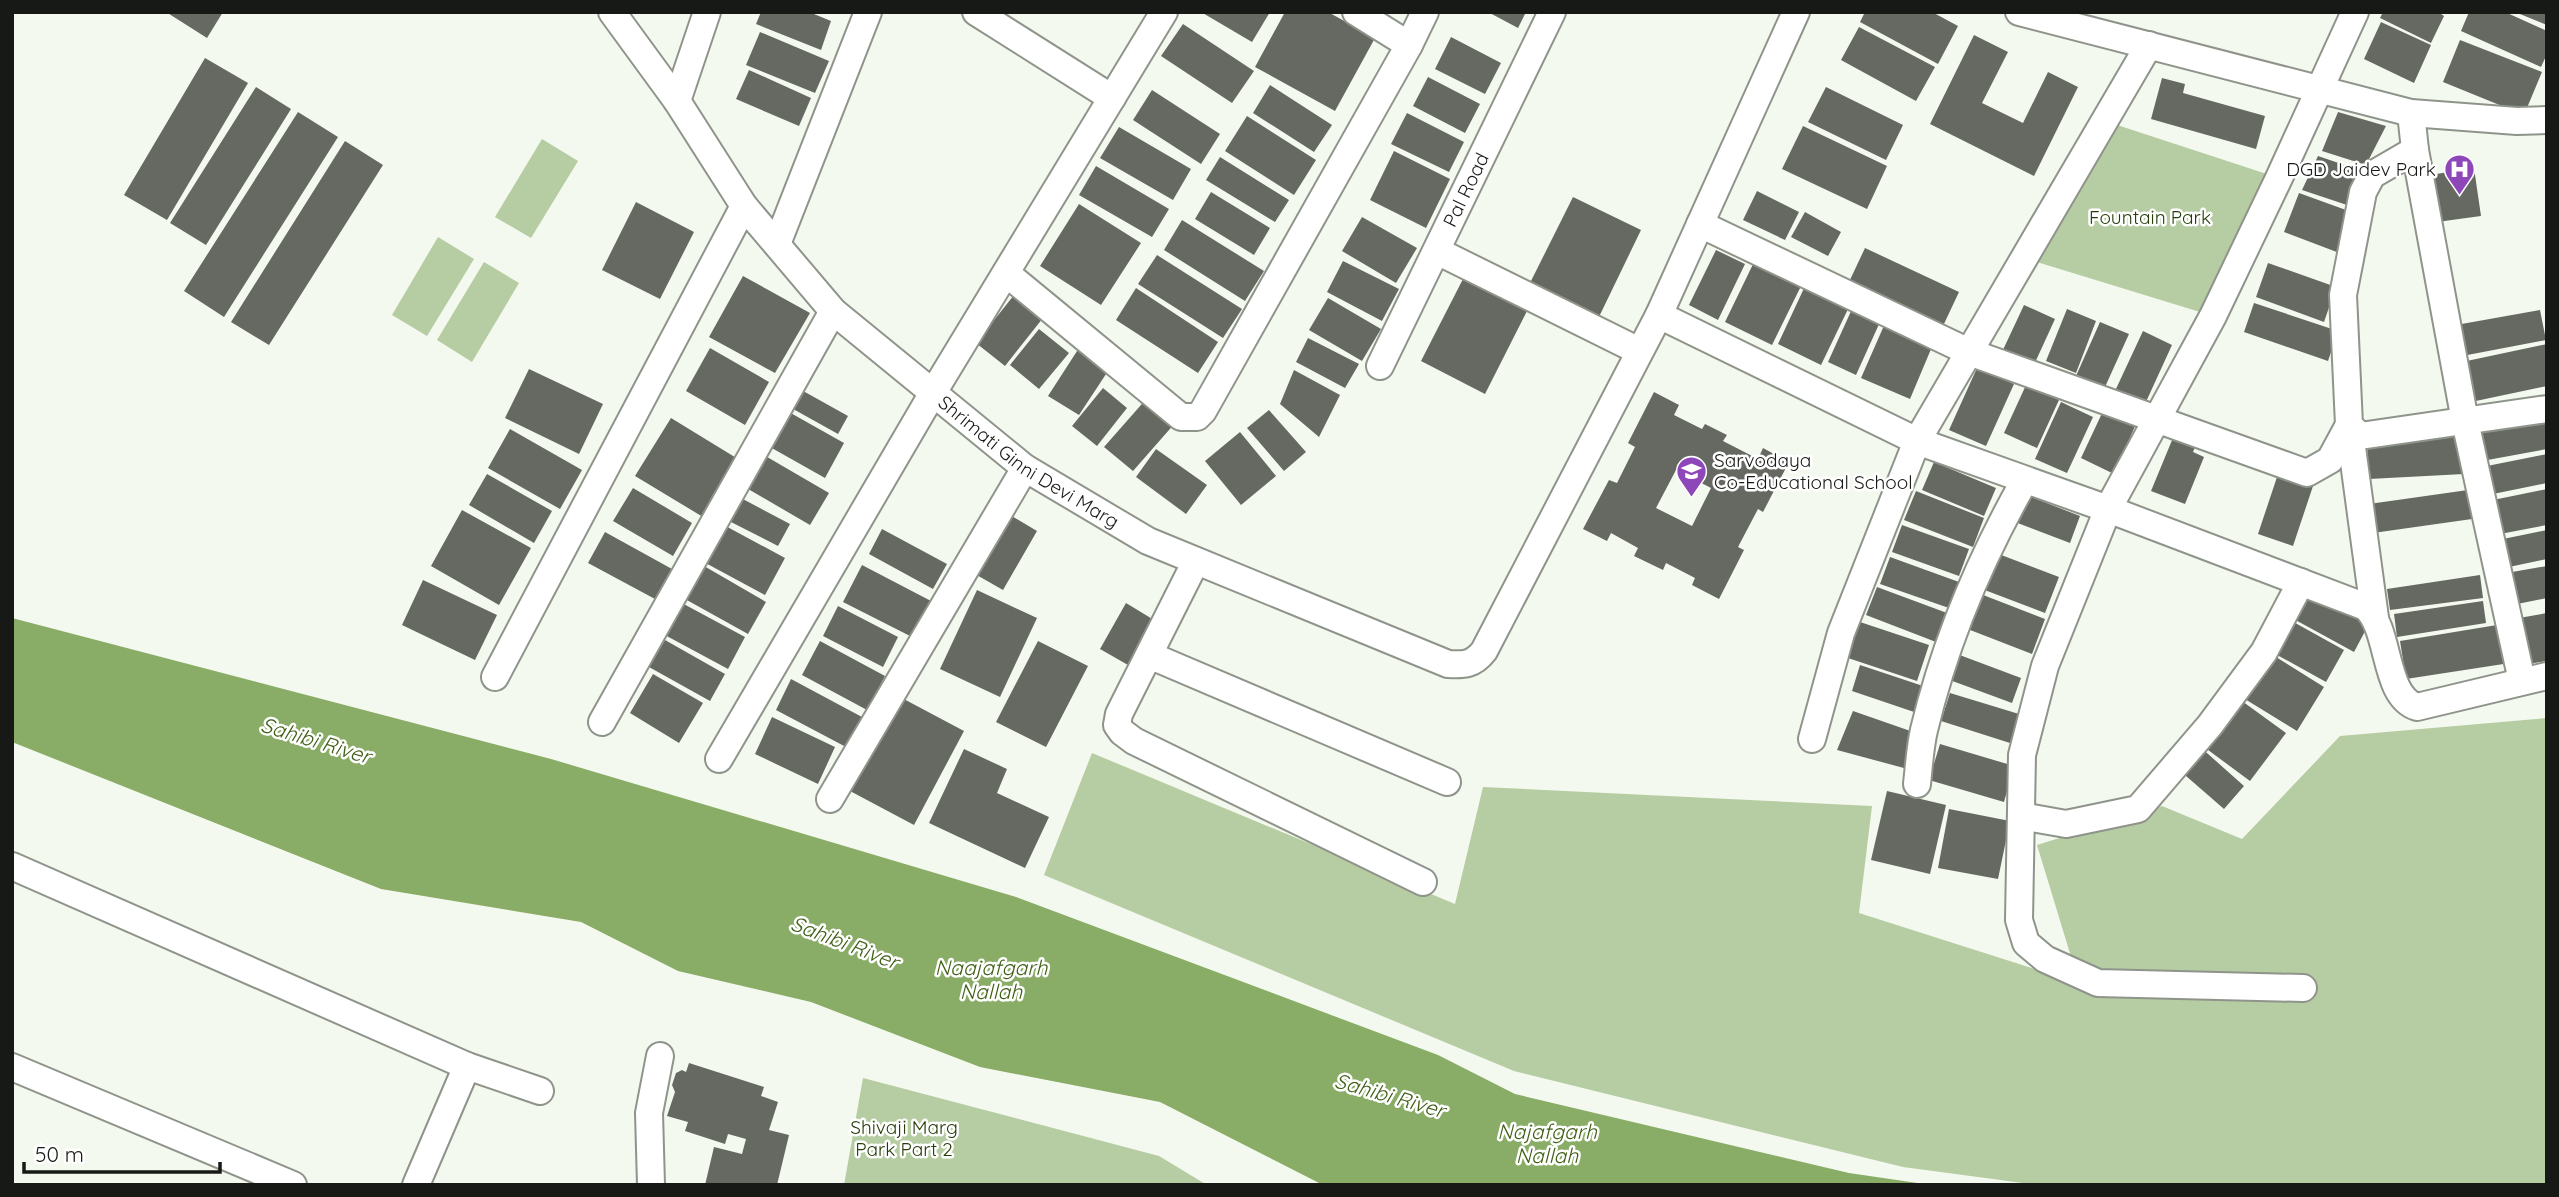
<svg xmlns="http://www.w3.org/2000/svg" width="2559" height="1197" viewBox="0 0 2559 1197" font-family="Quicksand,sans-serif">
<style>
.green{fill:#b6cca2}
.water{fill:#89ac66}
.building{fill:#656961;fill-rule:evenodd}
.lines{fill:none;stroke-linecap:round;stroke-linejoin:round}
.street-casing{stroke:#8f948b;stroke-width:30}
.street{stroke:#fff;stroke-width:26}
.labels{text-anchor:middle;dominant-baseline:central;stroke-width:5;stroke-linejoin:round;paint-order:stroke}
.poi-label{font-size:19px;fill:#171916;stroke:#fff;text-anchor:end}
.street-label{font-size:19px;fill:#171916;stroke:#fff}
.park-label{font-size:19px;fill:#273d09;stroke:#fff}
.water-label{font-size:21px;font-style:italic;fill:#406016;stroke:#fff}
</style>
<rect width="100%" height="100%" fill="#f4f9ef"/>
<!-- green -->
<path class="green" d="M2105,121L2279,178L2213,316L2024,258Z
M542,139L578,161L531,238L495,217Z
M438,237L474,259L427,336L392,315Z
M484,262L519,283L472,362L437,340Z
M2547,718V1185H2037L1903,1167L1514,1071L1044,875L1092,753L1455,904L1483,787L1872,806L1859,913L2079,983L2037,845L2162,806L2242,839L2340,736Z
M863,1078L1159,1156L1207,1185H844Z"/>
<!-- water -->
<path class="water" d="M12,618L551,759L1016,897L1438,1055L1515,1094L1849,1173L1931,1185H1323L1160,1102L980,1067L811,1002L678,971L581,922L381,889L12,742Z"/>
<!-- building -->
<path class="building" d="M166,12H223L207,38Z
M761,12H809L831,21L821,50L756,24Z
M1201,12H1270L1252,42Z
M1285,12H1328L1375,38L1335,111L1255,67Z
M1488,12H1526L1518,28Z
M1865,12H1932L1958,26L1938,64L1860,22Z
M2383,12H2438L2444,16L2431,43L2380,18Z
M2469,12H2505L2547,31V54L2541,67L2461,31Z
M2515,12H2547V25Z
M2381,22L2431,45L2414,83L2364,59Z
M1183,24L1254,71L1232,103L1161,56Z
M1859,27L1935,67L1916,101L1841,60Z
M760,32L829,61L815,93L746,65Z
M1974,35L2008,52L1982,103L2023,123L2048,72L2078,87L2034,176L1930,124Z
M1451,37L1501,63L1485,94L1435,69Z
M2460,40L2542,72L2524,115L2443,82Z
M205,58L248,83L167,220L124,195Z
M749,70L811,98L799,126L736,99Z
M1428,77L1480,104L1465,133L1413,106Z
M2162,78L2185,84L2183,93L2265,116L2256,149L2151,119Z
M1270,85L1332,125L1314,152L1253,113Z
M256,87L291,109L206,245L170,223Z
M1826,87L1903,125L1886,160L1808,122Z
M1152,90L1220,134L1201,164L1133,120Z
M298,112L338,137L224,317L184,291Z
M2338,112L2386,126L2366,165L2322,151Z
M1407,113L1464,142L1449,172L1391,144Z
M1247,116L1316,160L1294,195L1225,151Z
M1803,126L1887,166L1867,209L1782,169Z
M1119,127L1191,169L1173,200L1100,158Z
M345,141L383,165L269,345L231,322Z
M1394,151L1450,179L1426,228L1370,200Z
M2318,156L2365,172L2353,207L2302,190Z
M1220,157L1289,200L1275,222L1206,180Z
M1096,166L1169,209L1152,237L1079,195Z
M2474,168L2481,216L2437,222L2430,175Z
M1757,191L1799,212L1785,240L1743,220Z
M1211,192L1270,228L1254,255L1195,219Z
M2299,193L2357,214L2342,254L2284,232Z
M1573,197L1641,230L1597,321L1528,287Z
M636,202L694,232L660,299L602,270Z
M1079,204L1141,243L1101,305L1040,266Z
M1805,212L1841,232L1828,256L1791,237Z
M1362,217L1417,248L1396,283L1342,251Z
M1182,220L1264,271L1245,301L1164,250Z
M1865,248L1959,292L1943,326L1849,282Z
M1716,250L1745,264L1718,320L1689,305Z
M1157,255L1242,309L1223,338L1138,284Z
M1756,258L1803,282L1772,345L1725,322Z
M1343,261L1399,289L1382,321L1327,292Z
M2268,263L2336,287L2324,322L2256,297Z
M743,276L810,313L775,373L709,337Z
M1463,279L1527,311L1485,394L1421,361Z
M1806,284L1850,305L1821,365L1778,344Z
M1136,288L1218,342L1198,373L1116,320Z
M1014,295L1043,318L1005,366L976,343Z
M1328,298L1381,329L1362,361L1309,330Z
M2254,303L2338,331L2328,361L2244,332Z
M2024,305L2055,319L2033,367L2002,352Z
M1852,309L1880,322L1856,375L1828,362Z
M2067,309L2096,321L2076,373L2046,361Z
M2540,310L2546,340L2462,356L2456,325Z
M1886,321L1934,342L1910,399L1861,378Z
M2100,322L2129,334L2100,398L2072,385Z
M1039,329L1069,353L1039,389L1010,365Z
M2143,331L2172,345L2145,404L2115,391Z
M1308,338L1359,364L1345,388L1296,362Z
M2547,344V386L2471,402L2462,362Z
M710,348L769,382L745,425L686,391Z
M1079,348L1110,368L1079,415L1048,396Z
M1977,368L2014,384L1986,446L1949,430Z
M529,369L603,404L579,454L505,418Z
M1294,370L1340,395L1319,437L1280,404Z
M2026,385L2059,400L2037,448L2004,433Z
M796,387L848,416L838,434L786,405Z
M1103,388L1127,408L1097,446L1072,426Z
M1654,392L1679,405L1674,415L1702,429L1705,424L1727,435L1723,441L1758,459L1763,448L1789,462L1763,512L1758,509L1738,547L1744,550L1719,599L1692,585L1695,578L1666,563L1663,570L1634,556L1638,548L1611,533L1607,541L1583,529L1609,480L1617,483L1635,447L1628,443ZM1676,470L1711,488L1692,526L1656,508Z
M1148,397L1176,422L1133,471L1104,447Z
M2061,402L2093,417L2067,473L2035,459Z
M780,407L844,443L825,478L761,442Z
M2104,409L2136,424L2114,474L2081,458Z
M1269,410L1306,452L1284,471L1247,428Z
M2547,411V449L2482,461L2475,424Z
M671,418L738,459L703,517L635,476Z
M510,429L582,470L560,509L488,468Z
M1240,432L1276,476L1241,505L1205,461Z
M2175,433L2197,442L2193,452L2204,457L2185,504L2151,491Z
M2462,436L2464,474L2369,479L2367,441Z
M1156,449L1207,485L1186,514L1136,477Z
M762,454L829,493L810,525L743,486Z
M2547,454V483L2488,495L2482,467Z
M1934,462L1996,488L1984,516L1922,490Z
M2279,471L2314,483L2293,546L2258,534Z
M487,474L552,511L534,543L469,505Z
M633,488L692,523L673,556L613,521Z
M2547,489V525L2500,534L2493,500Z
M2468,490L2472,519L2373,533L2369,504Z
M1916,491L1984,518L1973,547L1904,520Z
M2026,495L2080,516L2070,543L2015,522Z
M739,497L790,524L778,546L727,520Z
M462,510L531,548L499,605L431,566Z
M1010,515L1037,531L1003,590L975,574Z
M720,523L785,558L765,595L700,560Z
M1902,525L1969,549L1959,576L1892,552Z
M882,529L947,564L933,589L869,554Z
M2547,530V559L2509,567L2503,539Z
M605,532L672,569L655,599L588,563Z
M1996,553L2059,577L2045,613L1982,589Z
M1890,557L1959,582L1949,608L1880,584Z
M862,565L931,601L912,637L843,602Z
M704,566L766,602L748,634L685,599Z
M2547,566V598L2517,604L2512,572Z
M2480,575L2483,598L2390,610L2387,589Z
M423,580L497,615L475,660L402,625Z
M2306,586L2371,620L2354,652L2290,617Z
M1877,587L1947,613L1936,642L1866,615Z
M977,590L1037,618L1000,697L940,669Z
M1978,593L2045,619L2032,654L1965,628Z
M2483,601L2486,623L2397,637L2394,614Z
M680,602L745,637L728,669L663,634Z
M1126,603L1154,620L1128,665L1100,649Z
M838,606L898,637L883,667L823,636Z
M2547,613V661L2528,664L2519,618Z
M2288,619L2344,650L2326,682L2270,651Z
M1860,622L1929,645L1917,681L1848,658Z
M2503,624L2510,663L2406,679L2400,641Z
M665,640L725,674L710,701L649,667Z
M820,641L885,676L867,710L802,675Z
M1038,641L1088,666L1046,747L996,722Z
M2268,652L2324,687L2297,731L2240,696Z
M1957,654L2021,678L2012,703L1947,679Z
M1860,665L1929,688L1920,714L1852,691Z
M653,674L703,703L679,743L630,713Z
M791,679L862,717L846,747L776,710Z
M1950,693L2019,714L2010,743L1941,721Z
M2235,696L2286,733L2250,781L2200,744Z
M900,697L964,731L914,825L850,791Z
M1853,711L1919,734L1915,771L1837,750Z
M772,717L835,747L818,784L755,754Z
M1940,744L2014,766L2004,802L1929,780Z
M2198,745L2244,786L2224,809L2178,769Z
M964,749L1007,769L997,793L1049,817L1025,868L929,823Z
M1887,791L1946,805L1930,874L1871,860Z
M1949,809L2010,821L1998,879L1938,868Z
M689,1063L764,1087L761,1096L778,1102L769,1130L789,1135L777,1185H705L714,1147L742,1154L746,1139L728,1134L725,1144L685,1131L688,1122L667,1116L675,1092L672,1085L676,1073L682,1070L686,1072Z"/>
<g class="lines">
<defs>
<g id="street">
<path id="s1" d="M612,12L677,101L744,206L833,311L1025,468L1148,541L1448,664C1464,665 1473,665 1484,651L1659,315L1796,12"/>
<path d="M976,12L1112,98"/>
<path d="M1356,12L1409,45L1425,12"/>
<path d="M2019,12L2411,113L2517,121L2547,120"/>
<path d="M677,101L707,12"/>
<path d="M2411,113L2415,150L2465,421L2522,681"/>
<path d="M2415,150L2372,175L2363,192L2343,295L2349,425L2360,436L2547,409"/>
<path d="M1700,224L1969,352L2307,473L2330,460L2349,425"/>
<path d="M777,244L868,12"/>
<path d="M1437,251L1639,351"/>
<path d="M1006,273L1181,417H1197L1203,411L1409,45"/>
<path d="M1659,315L1917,441L2108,509L2366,607C2391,631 2383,696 2417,707L2547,676"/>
<path id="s2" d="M1380,366L1552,12"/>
<path d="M2349,425L2375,618"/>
<path d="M1196,561L1119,714L1117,725L1122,732L1134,741L1423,882"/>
<path d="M1149,655L1447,782"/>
<path d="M495,677L744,206"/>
<path d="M602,722L833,311"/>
<path d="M1812,739L1841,633L1917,441L2149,45"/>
<path d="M719,759L934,391L1164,12"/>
<path d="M1917,784C1919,766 1920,747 1924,730C1945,642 1980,559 2025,480"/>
<path d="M830,799L1025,468"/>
<path d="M2021,816L2066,824L2138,809L2210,725L2264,652L2301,582"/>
<path d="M12,866L467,1066L540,1091"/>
<path d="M2303,988L2098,983L2045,959L2026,943L2019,920L2022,755L2045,666L2108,509L2213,316L2279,178L2355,12"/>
<path d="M12,1067L293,1185"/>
<path d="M416,1185L467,1066"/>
<path d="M651,1185L649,1113L660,1056"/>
</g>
</defs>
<!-- street casing -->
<use href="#street" class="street-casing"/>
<!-- street -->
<use href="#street" class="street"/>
</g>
<!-- icons -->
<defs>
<symbol id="hospital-pin" viewBox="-11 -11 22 30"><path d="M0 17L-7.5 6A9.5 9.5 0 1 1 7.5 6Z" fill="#8e47b9" stroke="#fff"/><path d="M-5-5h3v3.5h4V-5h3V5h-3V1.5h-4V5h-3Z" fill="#fff"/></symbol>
<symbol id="school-pin" viewBox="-11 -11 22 30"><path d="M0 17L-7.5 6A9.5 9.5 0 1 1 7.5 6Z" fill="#8e47b9" stroke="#fff"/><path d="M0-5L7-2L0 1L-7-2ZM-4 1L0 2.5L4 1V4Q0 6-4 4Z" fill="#fff"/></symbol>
</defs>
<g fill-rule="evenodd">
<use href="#hospital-pin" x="2442" y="152" width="35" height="47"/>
<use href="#school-pin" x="1674" y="454" width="35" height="47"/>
</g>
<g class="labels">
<!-- poi labels -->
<g class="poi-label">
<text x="2436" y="169">DGD Jaidev Park</text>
<text x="1714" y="460" text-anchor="start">Sarvodaya<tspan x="1714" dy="22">Co-Educational School</tspan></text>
</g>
<!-- street labels -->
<g class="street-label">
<text stroke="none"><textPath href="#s2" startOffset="196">Pal Road</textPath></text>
<text stroke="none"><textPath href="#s1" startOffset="620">Shrimati Ginni Devi Marg</textPath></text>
</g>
<!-- park labels -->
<g class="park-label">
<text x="2150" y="217">Fountain Park</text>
<text x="904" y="1127">Shivaji Marg<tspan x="904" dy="22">Park Part 2</tspan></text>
</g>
<!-- water labels -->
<g class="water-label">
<text transform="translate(316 740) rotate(17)">Sahibi River</text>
<text transform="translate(845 942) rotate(21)">Sahibi River</text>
<text x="991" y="967">Naajafgarh<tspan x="991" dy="24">Nallah</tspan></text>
<text transform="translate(1390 1095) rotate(16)">Sahibi River</text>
<text x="1547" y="1131">Najafgarh<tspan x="1547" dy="24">Nallah</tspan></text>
</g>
</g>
<!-- border -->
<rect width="2559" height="1197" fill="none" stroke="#171916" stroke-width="28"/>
<!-- scale -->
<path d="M24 1162v10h196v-10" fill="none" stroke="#171916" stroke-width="3.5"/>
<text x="35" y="1162" font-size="21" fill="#171916" stroke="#ffffff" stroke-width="5" paint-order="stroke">50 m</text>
</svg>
